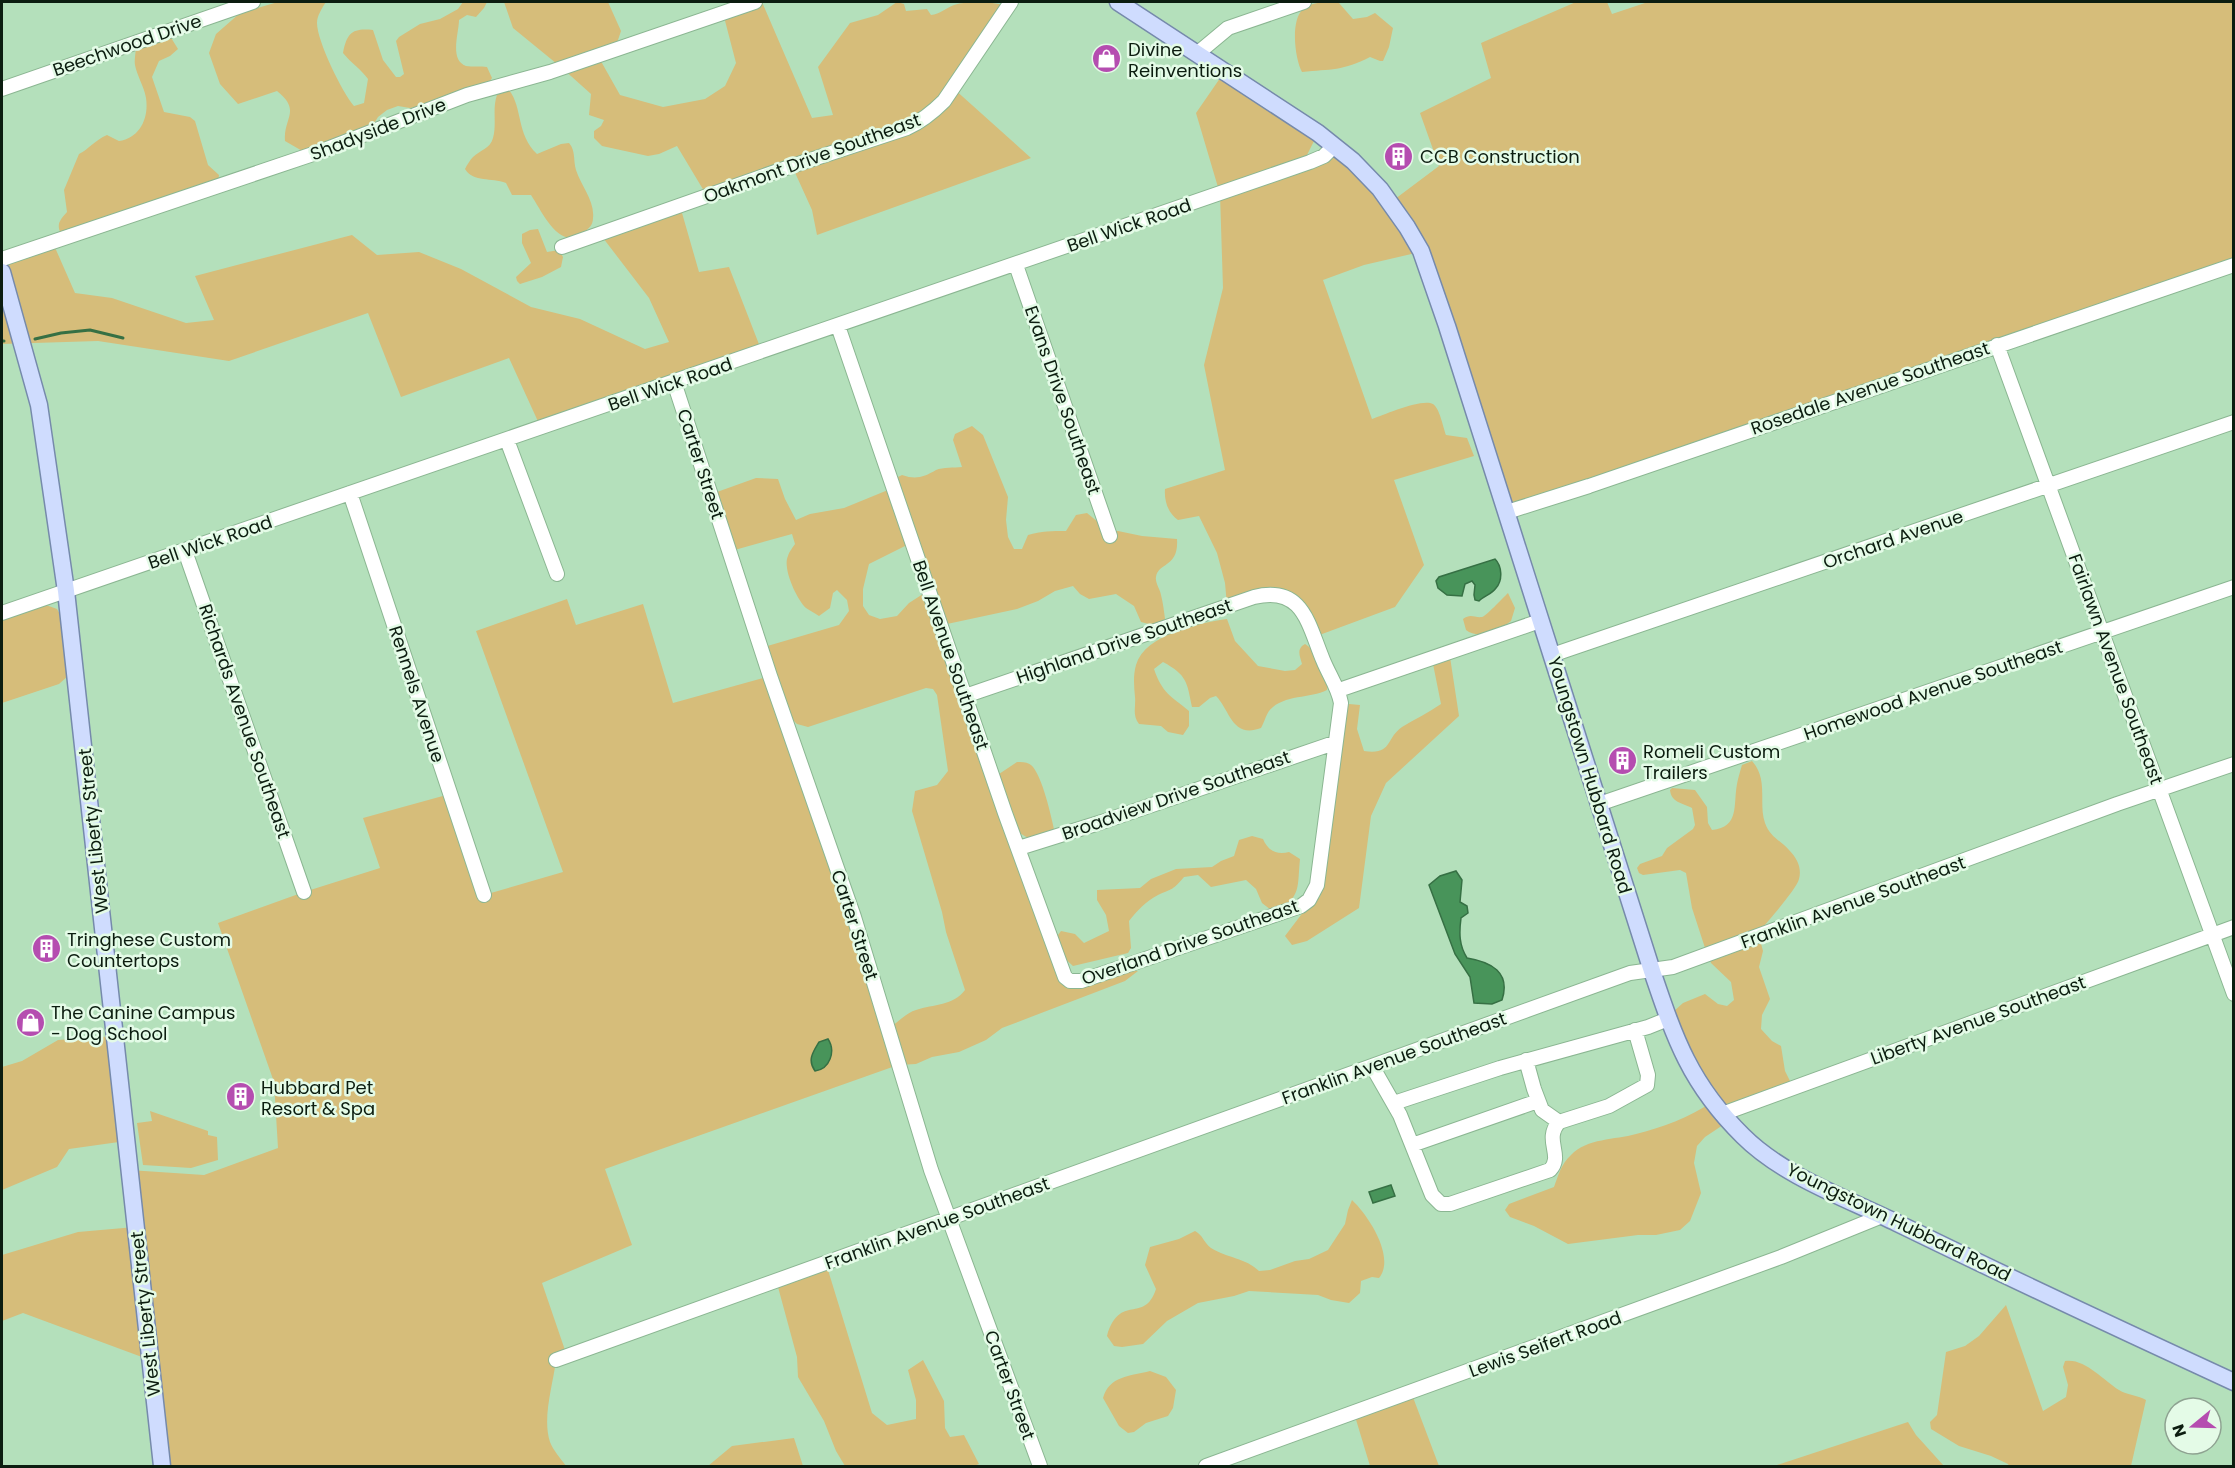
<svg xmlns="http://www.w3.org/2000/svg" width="2235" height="1468" viewBox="0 0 2235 1468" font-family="Poppins,sans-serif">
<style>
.green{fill:#d6bd7a}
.water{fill:#48945a;stroke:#367044;stroke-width:1.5}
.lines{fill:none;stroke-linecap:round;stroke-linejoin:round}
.stream{stroke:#367044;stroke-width:3}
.minor-casing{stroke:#8bb692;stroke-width:16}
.major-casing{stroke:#768aab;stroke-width:19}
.minor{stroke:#fff;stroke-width:14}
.major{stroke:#cfdcfe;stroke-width:16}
.labels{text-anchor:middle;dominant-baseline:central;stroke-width:5;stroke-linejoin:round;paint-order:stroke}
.street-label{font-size:18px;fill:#0c1d10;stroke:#e4fbe7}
.poi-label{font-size:18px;fill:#0c1d10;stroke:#e4fbe7;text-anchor:start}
</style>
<rect width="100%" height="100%" fill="#b4e0bb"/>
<!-- green -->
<path class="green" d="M278,2H326C322,8 317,16 317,23C317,41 342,92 354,106L364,103L368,79C361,69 351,63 343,53C347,32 353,28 373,30L383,60L396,77H400L404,74L396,41L399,37L420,24L440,19L458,9L463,2H487L484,8L476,17L467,15L459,20C459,33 449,60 466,66C472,67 481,66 487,67L492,78L488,84L434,103L410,108L398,106L387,110L378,117L370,130L304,152L285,141C283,118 302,111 277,91L238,104L220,84L209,53L216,34L240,13Z
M504,2H608L621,31L617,43L598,56L620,95L663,107L705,99L725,86L736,63L723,13L755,2H762L812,118L833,115L818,67L850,23L878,15L897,2L904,4L906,11L927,9L931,15C940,14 946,8 954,5C972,0 990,2 1008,6L953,88L1031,158L817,235L812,210L792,166L707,196L677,146L659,154L648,156L602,146L594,138V131L601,126L604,120L589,115L591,94L562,68L513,28Z
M1325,2L1339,3L1353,19L1367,17L1375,13L1393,28L1389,47L1383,61H1380L1370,57C1343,71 1331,69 1302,72C1295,59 1290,21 1303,9C1308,4 1318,3 1325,2Z
M1576,2H1607L1612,14L1648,2H2233V265L1507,512L1420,252L1364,265L1323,280L1372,419C1384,415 1422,398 1433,404C1440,409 1443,427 1446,435L1467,438L1474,456L1394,480L1424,565L1395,607L1314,637L1288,597L1227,605L1225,583L1217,553L1199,516L1178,520C1168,513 1164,501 1165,489L1225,470L1204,365L1223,288L1220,194L1196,113L1225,71L1318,133L1307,155L1285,164L1329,152L1391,202L1439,166L1420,113L1491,78L1481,43Z
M170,36L178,49L170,56L159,61L152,77L164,112L190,117L195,121L208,165L219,175L218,182L86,223L77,229L61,234C56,224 60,220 67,212L64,190L79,154C89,149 95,140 107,135L119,141C140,138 149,118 146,98C144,86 137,76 135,65C134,60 136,52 136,46Z
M509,90C523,108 516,134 537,154L561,144L569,143C576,151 573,161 576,170C581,186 595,201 593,218C593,226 588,229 583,233C559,251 543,213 531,195H512L506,183C491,177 474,183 465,169C467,165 470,160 473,157C480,150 490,149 493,138C497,124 492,109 497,95Z
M680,206L699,272L729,267L762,352L541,428L509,358L401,397L368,313L229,361L98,341L2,344V259L53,243L75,293L112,298L186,323L214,320L195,276L352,235L377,255L419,252L461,269L531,307L580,319L645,349L669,342L649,298L600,234Z
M538,229L547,252L559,250L563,257L561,267L542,277L520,284L517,281L516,277L531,263L522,243V234L530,230Z
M972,426L983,435L1008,497L1006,520L1008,537L1014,549H1022L1028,535C1041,531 1052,531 1066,531L1076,515L1087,513L1098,522L1104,533L1118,531L1142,536L1177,539C1179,568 1158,562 1156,577C1155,583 1160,589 1161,595C1163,603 1164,611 1165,619C1157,625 1151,625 1141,622L1134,606L1116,594L1089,599L1080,594L1073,586L1055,591L1038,601L1017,609L947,624L894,479L902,475C916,480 924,477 936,470C943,467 954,468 962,467L953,440L955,434Z
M756,478L778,479L785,499L796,520L810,514L844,508L888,490L907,545L869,564L863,589V606L869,615L880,619L897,616L909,603L923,594L1060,983C1081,994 1110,977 1131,970L1138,971L1125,981L1002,1028L986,1040L959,1052L932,1057L916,1064L898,1065L605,1169L632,1245L542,1283L567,1356L556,1360C553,1385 542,1418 550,1442C553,1450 561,1459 566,1466H162L150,1360L23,1313L2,1321V1255L78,1232L135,1227L129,1170L204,1175L278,1148L274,1082L218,923L304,892L380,868L363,818L450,794L484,895L563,872L476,631L567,599L576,625L643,604L673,703L770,676L888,1029C897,1023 906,1013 916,1010C934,1004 953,1006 965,990L946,932L942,912L912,811L915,791L937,785L948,771L937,695L933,689L926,688L808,727L797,724L788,715L764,647L839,625L849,611L847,600L837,590L833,593L830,608L819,616C815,613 810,611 806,608C797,600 782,568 788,556C789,552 793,547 795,544L792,534L731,551L716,501L717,492Z
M1508,593L1515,608L1511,621C1499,630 1479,640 1466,630L1463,619C1471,613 1474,618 1482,617C1485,617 1503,598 1508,593Z
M46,605L57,609L62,618L68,676L59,684L2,703V620Z
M1227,619L1235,641L1258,666L1285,671L1295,670L1302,664C1300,656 1296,649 1305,644C1316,650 1330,677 1327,690C1310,699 1283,694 1269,711C1266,715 1264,723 1261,728C1232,739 1230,710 1216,696L1210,698L1199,707H1192C1187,682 1187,675 1163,662L1154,669C1162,693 1171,696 1189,711V726L1183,735L1168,732L1161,726L1139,724C1132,715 1136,707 1135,697C1134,686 1133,676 1136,665C1145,634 1200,623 1227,619Z
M1450,657L1459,716L1386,783L1371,816L1359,908L1307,941L1292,945L1285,936L1307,907L1320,897L1328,827L1337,789L1343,720L1349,704L1360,705L1357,729L1364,751C1393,755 1385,739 1402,727C1415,719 1428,713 1441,704L1433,664Z
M1752,761C1769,780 1758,803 1765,823C1770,837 1780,840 1789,850C1797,858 1802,868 1799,879C1797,888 1770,919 1763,927L1759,936L1763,951L1759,967L1770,999L1762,1015L1761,1029L1772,1041L1781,1046L1785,1071L1793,1087L1723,1114L1729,1121L1705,1137L1697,1146L1694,1163L1701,1193L1690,1221L1680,1230L1656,1235H1638L1568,1244L1534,1226L1510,1217L1505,1210L1509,1204L1554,1187C1558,1176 1561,1164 1571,1155C1587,1138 1615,1140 1636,1134C1661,1128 1690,1117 1712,1102L1673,1012L1683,1003L1705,994L1718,1004L1727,1006L1734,1000L1731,982L1711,963L1706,951L1692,908L1686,873L1680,870L1643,875L1639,873L1637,868L1640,864L1662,856L1667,848L1693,829L1695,825L1692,808C1682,803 1671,802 1670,790L1672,788L1695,790L1707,807L1708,823L1712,830C1740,827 1733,805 1737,784C1738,778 1740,772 1742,765Z
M1017,762C1022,762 1027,762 1031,765C1042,774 1052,819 1055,834L1028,838L1018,832L996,776Z
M1252,836L1263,839C1268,851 1277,855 1289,852L1300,859C1297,888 1302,896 1275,913L1262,903L1256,889L1246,880L1211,887L1198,875L1184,877C1172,891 1173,888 1158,895C1146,901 1137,911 1129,921L1131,948L1128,953L1073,966L1061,955L1055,939L1061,931L1075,934L1084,943L1109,931L1106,915L1097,900V890L1140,888L1151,879L1176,869L1212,867L1221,861L1234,856L1239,840Z
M115,1036L126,1141L69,1149L57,1167L2,1190V1067L22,1061L58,1040Z
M150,1111L208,1131V1135L217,1137L218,1160L191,1168L143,1165L137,1123L152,1121Z
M1352,1200C1368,1215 1396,1257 1379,1278L1372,1277L1361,1281L1360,1293L1349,1303L1331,1300L1318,1295L1249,1291L1234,1296L1198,1303L1167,1321L1143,1344L1122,1347L1114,1346L1107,1336C1120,1292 1144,1325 1156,1289L1145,1265L1150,1247L1179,1239L1195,1231C1203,1235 1204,1243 1211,1248C1227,1258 1246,1258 1259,1271L1270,1270L1295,1261L1309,1259L1328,1250L1345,1224L1348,1210Z
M828,1270L872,1413L887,1425L916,1419V1400L908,1370L923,1360L944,1401L945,1428L950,1437L964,1435L979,1464L974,1466H845L836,1451L824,1421L798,1377L797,1357L778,1287Z
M2006,1305L2043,1411L2066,1397L2068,1385L2063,1367L2065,1361C2085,1358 2103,1380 2119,1390C2127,1395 2137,1395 2146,1400L2131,1466H2009L2008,1464L1991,1456L1959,1446L1931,1429L1930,1422L1937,1415L1946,1352L1965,1346L1979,1336Z
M1150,1371L1166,1377L1176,1390L1173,1408L1168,1416L1146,1423L1134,1432L1128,1433L1119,1426L1103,1398C1109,1376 1130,1376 1150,1371Z
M1411,1392L1439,1466H1370L1354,1413Z
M1908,1422L1916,1435L1944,1466H1774Z
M794,1438L803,1466H708L732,1446Z"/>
<!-- water -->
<path class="water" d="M1495,559C1502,566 1503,580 1496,588C1492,594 1484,596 1479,601L1475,600L1474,595L1475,585L1472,581L1465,584L1462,596L1447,595L1438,588L1436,581L1439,577Z
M1456,871L1462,880L1460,902L1467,906L1468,913L1461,918C1459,933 1459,945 1467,958C1491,962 1511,972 1502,1000L1492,1004L1474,1003L1470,977L1455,954L1429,885L1440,876Z
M828,1039C836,1051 830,1069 815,1071C807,1060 813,1052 819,1042Z
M1391,1185L1395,1196L1373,1203L1369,1192Z"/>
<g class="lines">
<!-- stream -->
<path class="stream" d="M35,339L61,333L90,330L123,338
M2,341H4"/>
<defs>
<path id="minor" d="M1198,53L1228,28L1304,2
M2,89L253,2
M562,247L792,166L907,128C922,121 932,113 944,101L1011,2
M2,259L319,152L467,95L550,72L755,2
M1016,265L1110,536
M838,326L1005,813L1065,977L1070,981H1081L1301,906L1309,900L1317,885L1341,703C1338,687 1329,675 1323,660C1308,624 1303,585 1254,597L965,696
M1997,345L2234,994
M674,382L770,676L854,917L931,1170L1040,1466
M507,440L557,574
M350,493L484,895
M1507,512L1589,486L2234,265
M185,551L304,892
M2,613L1310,162L1324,156L1334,146
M1552,655L2234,422
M1339,690L1540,621
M1599,804L2234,587
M1019,848L1102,822L1334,743
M1526,1060L1534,1089L1542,1110L1559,1122
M1372,1066L1400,1115L1432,1195L1441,1204H1450L1550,1170C1564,1155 1543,1140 1559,1122L1609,1106L1647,1085L1648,1075L1635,1030
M1394,1103L1500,1068L1648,1027L1668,1019
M1722,1114L2234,927
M1412,1145L1538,1101
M556,1360L1630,973L1673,967L2117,804L2234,764
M1206,1466L1781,1257L1882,1216"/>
<path id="major" d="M1118,2L1318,133L1353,161L1380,189L1407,227L1421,251L1447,326L1652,971C1675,1039 1690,1084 1743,1136C1783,1176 1846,1198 1897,1223C2008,1277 2121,1330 2234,1382
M2,272L39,405L66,591L162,1466"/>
</defs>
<!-- minor casing -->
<use href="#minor" class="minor-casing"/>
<!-- major casing -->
<use href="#major" class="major-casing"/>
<!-- minor -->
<use href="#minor" class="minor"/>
<!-- major -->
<use href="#major" class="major"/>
</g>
<!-- icons -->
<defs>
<symbol id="shop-disc" viewBox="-11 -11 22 22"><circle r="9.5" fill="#b54db0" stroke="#e4fbe7"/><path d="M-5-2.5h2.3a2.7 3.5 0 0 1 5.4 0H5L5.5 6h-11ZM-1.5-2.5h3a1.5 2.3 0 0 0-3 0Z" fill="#fff"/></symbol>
<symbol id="building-disc" viewBox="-11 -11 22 22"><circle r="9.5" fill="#b54db0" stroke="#e4fbe7"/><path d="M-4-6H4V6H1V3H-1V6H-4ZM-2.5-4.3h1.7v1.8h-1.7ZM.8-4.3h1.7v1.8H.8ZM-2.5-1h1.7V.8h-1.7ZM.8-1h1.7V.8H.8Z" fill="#fff"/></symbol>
</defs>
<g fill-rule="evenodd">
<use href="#shop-disc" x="1090" y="42" width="33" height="33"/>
<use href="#building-disc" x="1382" y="140" width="33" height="33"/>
<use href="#building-disc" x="1606" y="744" width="33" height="33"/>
<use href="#building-disc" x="30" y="932" width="33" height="33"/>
<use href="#shop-disc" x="14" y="1006" width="33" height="33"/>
<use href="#building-disc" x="224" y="1080" width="33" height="33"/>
</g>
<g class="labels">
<!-- street labels -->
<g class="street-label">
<text transform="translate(127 45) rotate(-19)">Beechwood Drive</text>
<text transform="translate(378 129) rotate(-21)">Shadyside Drive</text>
<text transform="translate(812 158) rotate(-20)">Oakmont Drive Southeast</text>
<text transform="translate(1129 225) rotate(-19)">Bell Wick Road</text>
<text transform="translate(670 384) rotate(-19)">Bell Wick Road</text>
<text transform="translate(1870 388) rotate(-19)">Rosedale Avenue Southeast</text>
<text transform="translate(1063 400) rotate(71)">Evans Drive Southeast</text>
<text transform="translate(701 464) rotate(72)">Carter Street</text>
<text transform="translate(1893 539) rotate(-19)">Orchard Avenue</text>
<text transform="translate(210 542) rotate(-19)">Bell Wick Road</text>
<text transform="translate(1124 641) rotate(-19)">Highland Drive Southeast</text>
<text transform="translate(951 655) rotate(71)">Bell Avenue Southeast</text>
<text transform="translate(2116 669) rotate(70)">Fairlawn Avenue Southeast</text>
<text transform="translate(1933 690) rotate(-19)">Homewood Avenue Southeast</text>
<text transform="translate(417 694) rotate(72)">Rennels Avenue</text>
<text transform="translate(245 721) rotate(71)">Richards Avenue Southeast</text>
<text transform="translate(1590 775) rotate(73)">Youngstown Hubbard Road</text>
<text transform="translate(1176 795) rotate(-19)">Broadview Drive Southeast</text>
<text transform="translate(93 831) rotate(-96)">West Liberty Street</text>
<text transform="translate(1853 902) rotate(-20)">Franklin Avenue Southeast</text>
<text transform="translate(855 925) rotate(72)">Carter Street</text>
<text transform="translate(1190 942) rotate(-19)">Overland Drive Southeast</text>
<text transform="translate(1978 1020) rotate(-20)">Liberty Avenue Southeast</text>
<text transform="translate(1394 1058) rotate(-20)">Franklin Avenue Southeast</text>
<text transform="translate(1899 1222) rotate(26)">Youngstown Hubbard Road</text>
<text transform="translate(937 1223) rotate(-20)">Franklin Avenue Southeast</text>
<text transform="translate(145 1314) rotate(-96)">West Liberty Street</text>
<text transform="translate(1545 1344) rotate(-20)">Lewis Seifert Road</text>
<text transform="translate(1010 1385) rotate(70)">Carter Street</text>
</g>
<!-- poi labels -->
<g class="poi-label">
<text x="1128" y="49">Divine<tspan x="1128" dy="21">Reinventions</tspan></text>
<text x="1420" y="156">CCB Construction</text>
<text x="1643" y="751">Romeli Custom<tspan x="1643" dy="21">Trailers</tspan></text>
<text x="67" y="939">Tringhese Custom<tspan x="67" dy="21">Countertops</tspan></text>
<text x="51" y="1012">The Canine Campus<tspan x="51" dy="21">- Dog School</tspan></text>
<text x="261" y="1087">Hubbard Pet<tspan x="261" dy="21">Resort &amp; Spa</tspan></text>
</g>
</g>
<!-- border -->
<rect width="2235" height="1468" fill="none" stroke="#0c1d10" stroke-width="6"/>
<!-- north arrow -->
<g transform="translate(2193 1426) rotate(251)"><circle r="28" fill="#e4fbe7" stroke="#8ea291" stroke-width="1.5"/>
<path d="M0-4.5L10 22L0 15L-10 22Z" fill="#b54db0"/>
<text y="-9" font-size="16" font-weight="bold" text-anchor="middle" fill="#0c1d10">N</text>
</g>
</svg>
